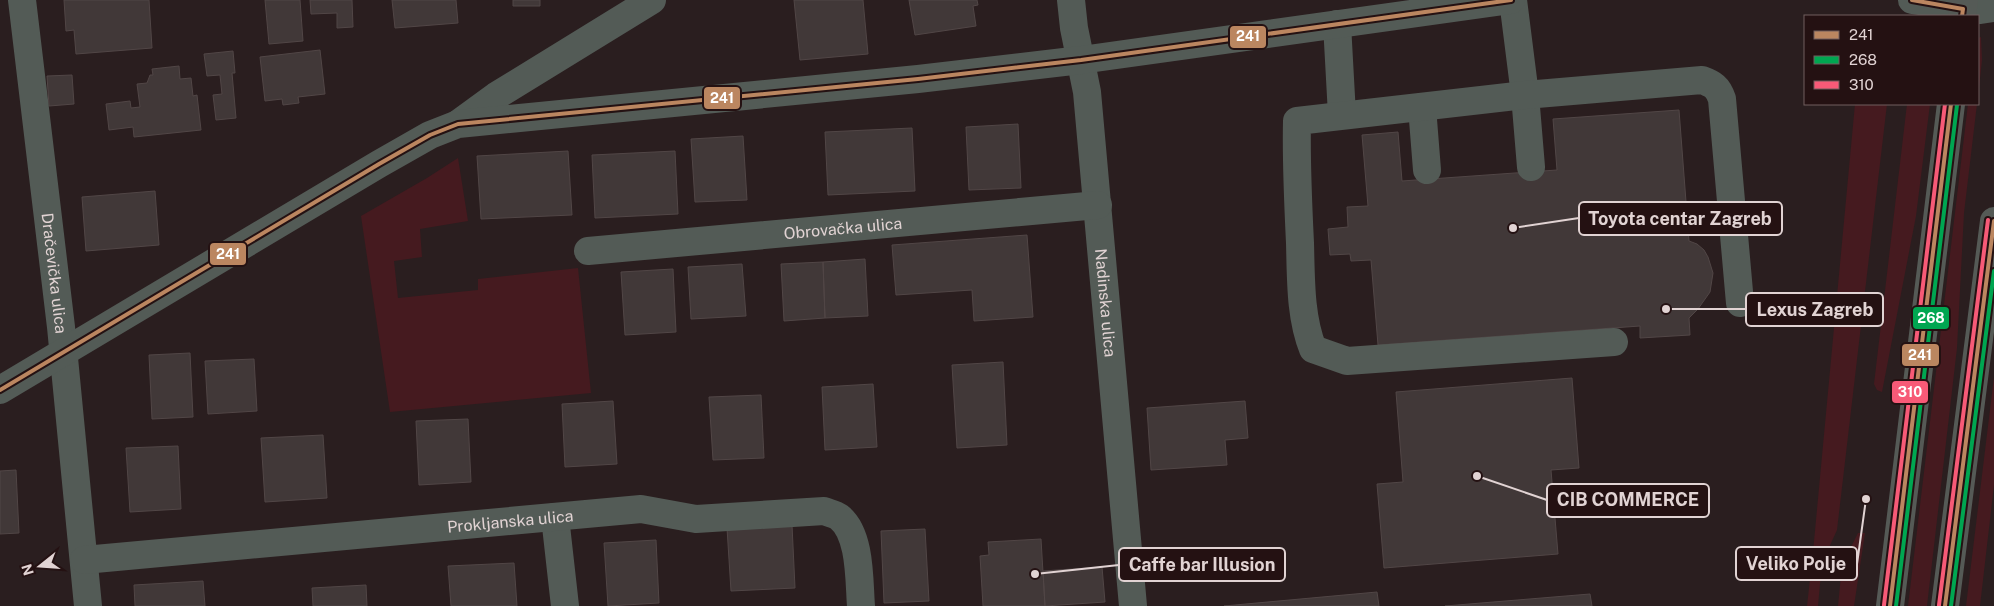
<svg xmlns="http://www.w3.org/2000/svg" width="1994" height="606" viewBox="0 0 1994 606" font-family="'Public Sans',sans-serif">
<style>
.green{fill:#451a1f}
.building{fill:#413838;stroke:#514646}
.lines{fill:none;stroke-linecap:round;stroke-linejoin:round}
.minor{stroke:#535b56;stroke-width:28}
.major{stroke:#555a56;stroke-width:28}
.bus-1-casing{stroke:#241112;stroke-width:8}
.bus-2-casing{stroke:#241112;stroke-width:8}
.bus-3-casing{stroke:#241112;stroke-width:8}
.bus-1{stroke:#bb8660;stroke-width:4}
.bus-2{stroke:#00a651;stroke-width:4}
.bus-3{stroke:#f75a77;stroke-width:4}
.labels{text-anchor:middle;dominant-baseline:central;stroke-width:5;stroke-linejoin:round;paint-order:stroke}
.street-label{font-size:16px;fill:#e1d3d3;stroke:#241112}
.leader{fill:none;stroke:#e1d3d3;stroke-width:2}
.callout-dot{fill:#e1d3d3;stroke:#241112;stroke-width:2}
.callout{fill:#241112;stroke:#e1d3d3;stroke-width:2}
.callout-label{font-size:18px;text-anchor:middle;font-weight:bold;fill:#e1d3d3}
.line-badge{stroke:#241112;stroke-width:2}
.badge-label{font-size:14px;text-anchor:middle;font-weight:bold;fill:#fff}
</style>
<rect width="100%" height="100%" fill="#2a1e1f"/>
<!-- green -->
<path class="green" d="M1981,37L1982,60L1978,97V38Z
M1855,104H1887L1837,530L1822,563L1818,606H1807L1813,552Z
M1907,104H1930L1916,216L1882,392L1877,390L1874,384Z
M1968,104H1977L1964,213L1957,348L1927,606H1908Z
M458,158L468,221L420,229L422,257L394,261L398,298L478,290V279L578,268L591,393L390,412L361,216L427,178Z
M1994,377V485L1980,606H1966Z
M1858,533H1865L1854,606H1838L1842,565Z"/>
<!-- building -->
<path class="building" d="M64,0H149L152,48L76,54L74,30L66,31Z
M265,0H300L303,41L269,44Z
M310,0H352L353,27L337,28V13L311,14Z
M392,0H456L458,23L395,28Z
M513,0H540V6H513Z
M794,0H863L868,54L800,60Z
M909,0H977L978,5L973,6L976,26L915,35Z
M320,50L325,94L298,97L299,103L283,105L282,99L265,101L260,57Z
M233,51L235,73H232L236,118L216,120L213,95L222,94L220,75L207,76L204,54Z
M179,66L180,79L191,78L193,96L197,95L201,130L134,137L133,127L109,130L106,104L130,101L131,108L140,107L137,84L147,83L150,75H153L152,69Z
M72,75L74,104L49,106L47,76Z
M1679,110L1689,241L1697,244L1704,250L1708,257L1713,273L1710,292L1698,309L1689,318L1690,335L1640,338V326L1378,345L1371,260L1351,261L1350,254L1330,255L1328,229L1348,227L1347,207L1368,206L1362,135L1398,132L1402,181L1557,170L1553,119Z
M1018,124L1021,188L969,190L966,127Z
M912,128L915,191L828,195L825,132Z
M743,136L747,200L695,202L691,139Z
M568,151L572,215L481,219L477,156Z
M675,151L678,214L595,218L592,155Z
M155,191L159,245L86,251L82,197Z
M1027,235L1033,317L974,321L972,290L896,295L892,245Z
M865,259L868,316L825,318L823,262Z
M823,262L825,318L784,321L781,264Z
M742,264L746,316L691,319L688,267Z
M673,269L676,332L625,335L621,272Z
M190,353L193,417L152,419L149,355Z
M254,359L257,411L208,414L205,361Z
M1003,362L1007,445L957,448L952,365Z
M1572,378L1579,468L1551,470L1558,554L1384,568L1377,484L1403,482L1396,392Z
M873,384L877,447L825,450L822,387Z
M761,395L764,458L713,460L709,397Z
M613,401L617,464L565,467L562,404Z
M1245,401L1248,438L1225,440L1227,465L1151,470L1147,408Z
M468,419L471,482L419,485L416,421Z
M323,435L327,498L265,502L261,438Z
M178,446L181,509L130,512L126,448Z
M16,470L19,533L0,534V471Z
M792,525L795,588L731,591L727,528Z
M925,529L929,601L884,603L881,531Z
M1041,539L1045,606H983L980,556L989,555L988,542Z
M656,540L659,603L608,606L604,543Z
M514,563L517,606H451L448,566Z
M1102,567L1105,602L1045,606L1043,571Z
M203,581L205,606H135L134,585Z
M366,585L367,606H313L312,588Z
M1377,592L1379,606H1224Z
M1590,594L1592,606H1445Z"/>
<g class="lines">
<!-- minor -->
<g class="minor">
<path id="s1" d="M22,0L61,327L88,606"/>
<path id="s2" d="M1071,0L1074,28L1087,92L1133,606"/>
<path d="M1513,0L1525,95L1531,167"/>
<path d="M1912,0L1979,10L1994,8"/>
<path d="M1337,24L1342,115"/>
<path d="M1422,107L1427,170"/>
<path d="M459,123L496,96L652,0"/>
<path id="s3" d="M588,251L1098,205"/>
<path d="M1614,342L1347,361L1313,349C1300,317 1301,278 1300,243C1298,202 1296,162 1297,121L1525,95L1702,80C1713,84 1718,87 1722,99L1740,303"/>
<path d="M0,390L379,164L430,135L458,124L918,79L1081,60L1511,0"/>
<path d="M555,517L565,606"/>
<path id="s4" d="M84,560L641,509L696,519L824,511C829,513 835,514 839,517C861,534 859,581 861,606"/>
</g>
<!-- major -->
<path class="major" d="M1962,16L1964,0
M1890,606L1951,104
M1945,606L1994,221"/>
<defs>
<path id="bus-1" d="M1912,0L1963,9L1962,16
M0,390L379,164L430,135L458,124L918,79L1081,60L1511,0
M1890,606L1951,104
M1945,606L1994,221"/>
<path id="bus-2" d="M1896,606L1957,105
M1951,606L1994,271"/>
<path id="bus-3" d="M1884,605L1945,104
M1939,605L1988,220"/>
</defs>
<!-- bus-1 casing -->
<use href="#bus-1" class="bus-1-casing"/>
<!-- bus-2 casing -->
<use href="#bus-2" class="bus-2-casing"/>
<!-- bus-3 casing -->
<use href="#bus-3" class="bus-3-casing"/>
<!-- bus-1 -->
<use href="#bus-1" class="bus-1"/>
<!-- bus-2 -->
<use href="#bus-2" class="bus-2"/>
<!-- bus-3 -->
<use href="#bus-3" class="bus-3"/>
</g>
<g class="labels">
<!-- street labels -->
<g class="street-label">
<text stroke="none"><textPath href="#s3" startOffset="256">Obrovačka ulica</textPath></text>
<text stroke="none"><textPath href="#s1" startOffset="275">Dračevička ulica</textPath></text>
<text stroke="none"><textPath href="#s2" startOffset="305">Nadinska ulica</textPath></text>
<text stroke="none"><textPath href="#s4" startOffset="428">Prokljanska ulica</textPath></text>
</g>
</g>
<!-- callouts -->
<path class="leader" d="M1513 228L1579 218M1666 309L1746 309M1477 476L1547 500M1866 499L1857 564M1035 574L1119 565"/>
<g class="callout-dot">
<circle cx="1513" cy="228" r="5"/>
<circle cx="1666" cy="309" r="5"/>
<circle cx="1477" cy="476" r="5"/>
<circle cx="1866" cy="499" r="5"/>
<circle cx="1035" cy="574" r="5"/>
</g>
<g class="callout">
<rect x="1579" y="202" width="203" height="33" rx="5"/>
<rect x="1746" y="293" width="137" height="33" rx="5"/>
<rect x="1547" y="484" width="162" height="33" rx="5"/>
<rect x="1736" y="547" width="121" height="33" rx="5"/>
<rect x="1119" y="548" width="166" height="33" rx="5"/>
</g>
<g class="callout-label">
<text x="1680" y="225">Toyota centar Zagreb</text>
<text x="1815" y="316">Lexus Zagreb</text>
<text x="1628" y="506">CIB COMMERCE</text>
<text x="1796" y="570">Veliko Polje</text>
<text x="1202" y="571">Caffe bar Illusion</text>
</g>
<g class="line-badge">
<rect x="1229" y="25" width="38" height="24" rx="5" fill="#bb8660"/>
<rect x="703" y="86" width="38" height="24" rx="5" fill="#bb8660"/>
<rect x="209" y="242" width="38" height="24" rx="5" fill="#bb8660"/>
<rect x="1912" y="306" width="38" height="24" rx="5" fill="#00a651"/>
<rect x="1901" y="343" width="39" height="24" rx="5" fill="#bb8660"/>
<rect x="1891" y="380" width="38" height="24" rx="5" fill="#f75a77"/>
</g>
<g class="badge-label">
<text x="1248" y="41">241</text>
<text x="722" y="103">241</text>
<text x="228" y="259">241</text>
<text x="1931" y="323">268</text>
<text x="1920" y="360">241</text>
<text x="1910" y="397">310</text>
</g>
<!-- legend -->
<rect x="1804" y="15" width="175" height="90" fill="#241112" stroke="#705f5f"/>
<rect x="1814" y="31" width="25" height="8" fill="#bb8660" stroke="#705f5f"/>
<text x="1849" y="40" font-size="15" fill="#e1d3d3">241</text>
<rect x="1814" y="56" width="25" height="8" fill="#00a651" stroke="#705f5f"/>
<text x="1849" y="65" font-size="15" fill="#e1d3d3">268</text>
<rect x="1814" y="81" width="25" height="8" fill="#f75a77" stroke="#705f5f"/>
<text x="1849" y="90" font-size="15" fill="#e1d3d3">310</text>
<!-- north arrow -->
<g transform="translate(40 566) rotate(253)" stroke="#241112" stroke-width="4" paint-order="stroke">
<path d="M0-4L9 19L0 12L-9 19Z" fill="#e1d3d3"/>
<text y="-8" font-size="14" font-weight="bold" text-anchor="middle" fill="#e1d3d3">N</text>
</g>
</svg>
